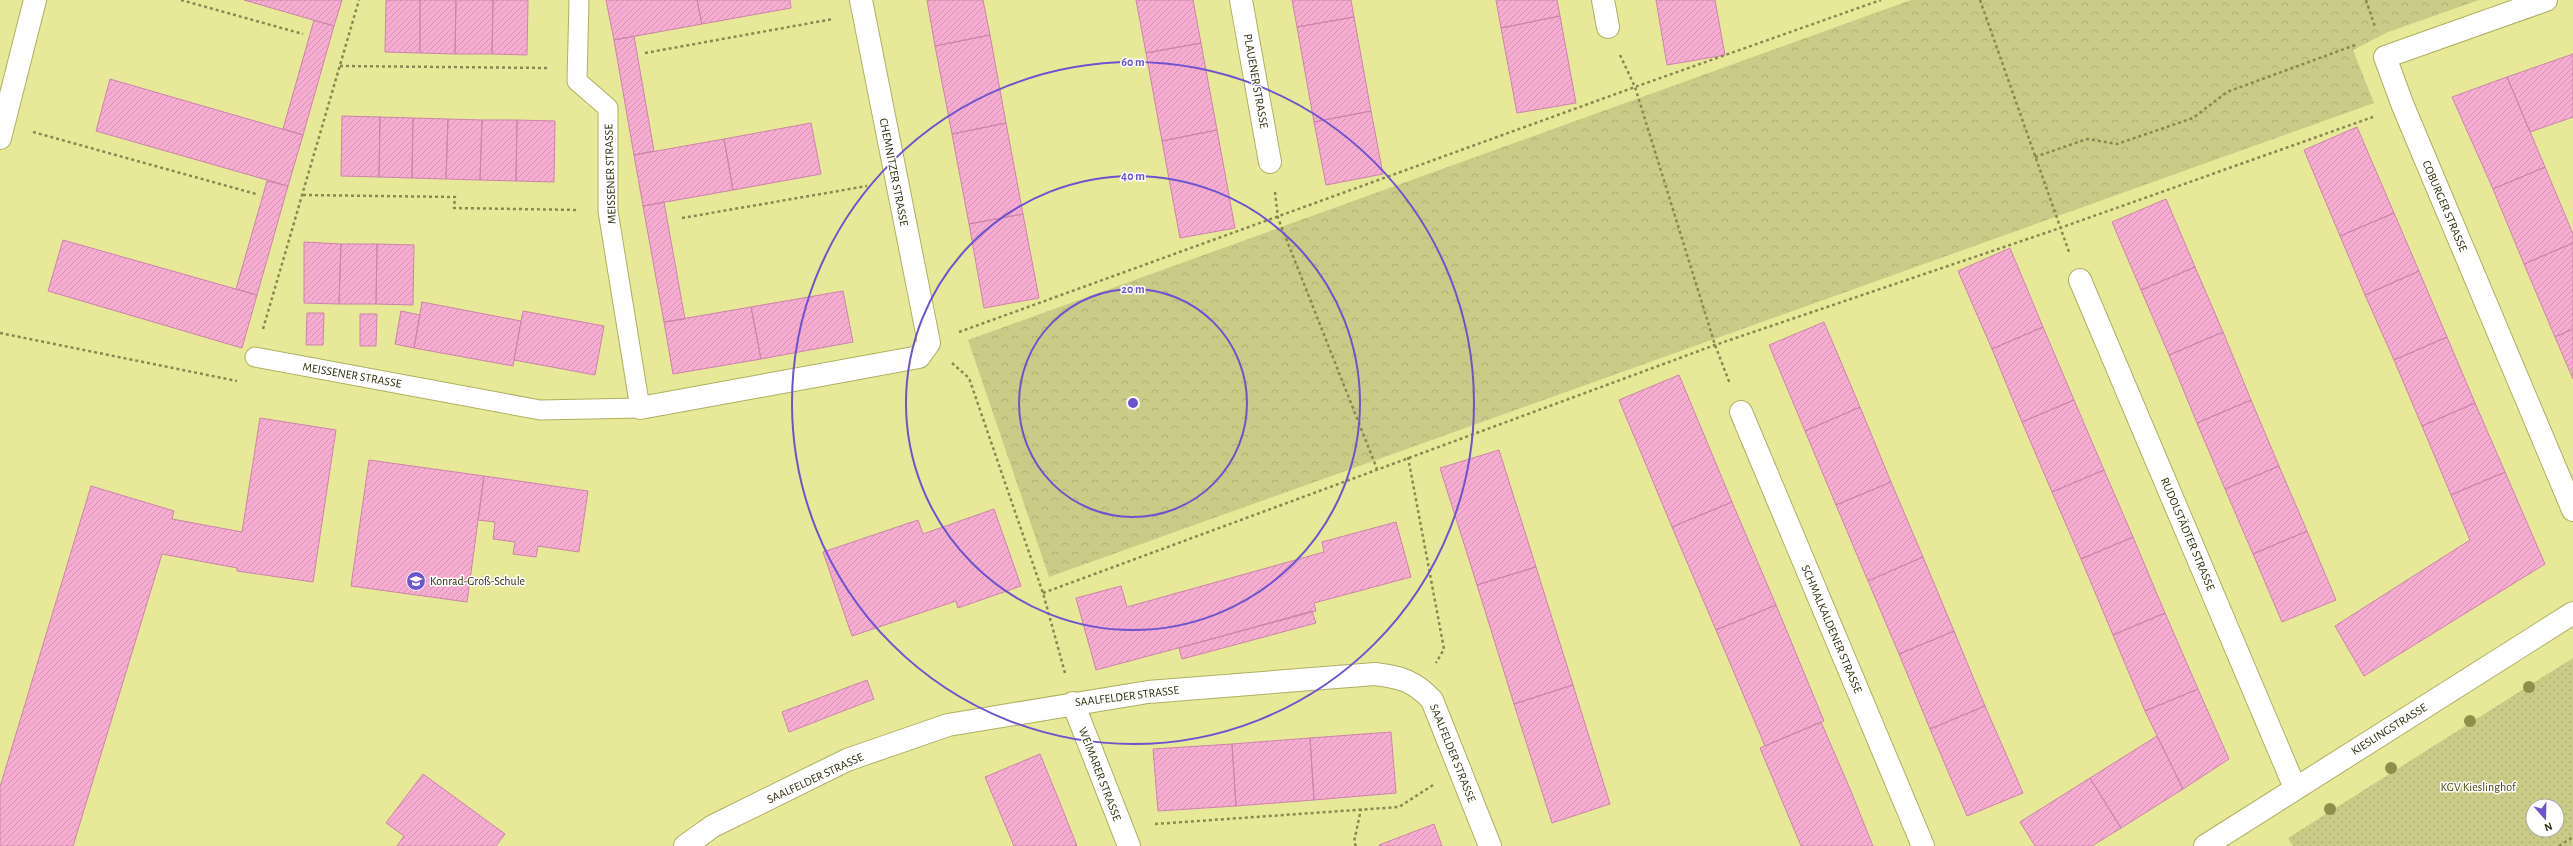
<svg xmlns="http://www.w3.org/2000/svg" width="2573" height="846" viewBox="0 0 2573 846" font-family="'Alegreya Sans',sans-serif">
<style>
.park{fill:url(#park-crowns)}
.garden{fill:url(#garden-dots);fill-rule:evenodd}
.building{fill:url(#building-hatch);stroke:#cc84a9}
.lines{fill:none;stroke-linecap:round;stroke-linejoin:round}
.lane-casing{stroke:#afaf62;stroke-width:21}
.street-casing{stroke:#afaf62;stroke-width:24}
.secondary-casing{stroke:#afaf62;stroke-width:24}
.path{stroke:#898851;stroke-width:2.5;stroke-dasharray:3 3;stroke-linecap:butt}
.lane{stroke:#fff;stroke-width:19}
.street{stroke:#fff;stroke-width:22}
.secondary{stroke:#fff;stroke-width:22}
.tree{fill:#8f8e4a}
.ring{fill:none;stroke:#6d54ce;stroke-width:2}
.labels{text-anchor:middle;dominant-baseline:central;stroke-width:3;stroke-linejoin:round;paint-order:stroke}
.street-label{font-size:12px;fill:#2e2d0d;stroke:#fff}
.poi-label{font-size:12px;fill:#2e2d0d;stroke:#fff;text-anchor:start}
.park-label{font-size:12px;fill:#47450a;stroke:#fff}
.centre{fill:#6d54ce;stroke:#fff;stroke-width:2}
.ring-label{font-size:12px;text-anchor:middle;font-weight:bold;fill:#6d54ce;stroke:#fff;stroke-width:3;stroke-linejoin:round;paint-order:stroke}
</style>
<defs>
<pattern id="park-crowns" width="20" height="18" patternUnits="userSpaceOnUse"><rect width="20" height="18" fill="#cbcb88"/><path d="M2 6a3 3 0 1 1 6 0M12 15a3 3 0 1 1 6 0" fill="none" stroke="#afaf74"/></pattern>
<pattern id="garden-dots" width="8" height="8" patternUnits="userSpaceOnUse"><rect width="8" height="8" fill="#cbcb88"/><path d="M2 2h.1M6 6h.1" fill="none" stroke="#afaf74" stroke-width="1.8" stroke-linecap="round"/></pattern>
<pattern id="building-hatch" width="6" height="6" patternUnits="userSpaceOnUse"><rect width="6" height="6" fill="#f7add2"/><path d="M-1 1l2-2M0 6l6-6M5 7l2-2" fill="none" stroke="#d495b3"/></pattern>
</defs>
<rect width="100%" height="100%" fill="#e8e899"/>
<!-- park -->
<path class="park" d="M1911,0H2479L2388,32L2353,50L2374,103L1049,577L968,340Z"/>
<!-- garden -->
<path class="garden" d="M2573,658V846H2293L2288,838ZM2533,806H2557V830H2533Z"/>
<!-- building -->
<path class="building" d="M244,0H342L334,26Z
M386,0H420V53L385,52Z
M420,0H456L455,54L420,53Z
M456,0H493L492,54H455Z
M493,0H528L527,55L492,54Z
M606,0H697L702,24L614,40Z
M697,0H790L791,8L702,24Z
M927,0H983L990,35L935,46Z
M1136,0H1193L1201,43L1146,53Z
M1292,0H1351L1354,17L1297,27Z
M1496,0H1557L1560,16L1501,28Z
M1656,0H1715L1725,55L1667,65Z
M1560,16L1576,103L1517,113L1501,28Z
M1354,17L1371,111L1314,122L1297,27Z
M314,20L334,26L303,135L283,129Z
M990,35L1006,123L952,134L935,46Z
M634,36L654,151L634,155L614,40Z
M1201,43L1217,130L1162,141L1146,53Z
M2573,54V117L2530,132L2507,77Z
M2507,77L2545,167L2493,189L2452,97Z
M110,79L303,135L288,186L96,131Z
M1371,111L1383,174L1326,185L1314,122Z
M342,116L380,117L379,177L341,176Z
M380,117L413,118L412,178L379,177Z
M413,118L448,119L446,179L412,178Z
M448,119L482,120L480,180L446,179Z
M482,120H517L516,181L480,180Z
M517,120L555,121L554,182L516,181Z
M811,123L821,174L733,190L724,139Z
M1006,123L1023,214L969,224L952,134Z
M2357,127L2394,213L2340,236L2304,150Z
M1217,130L1235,228L1180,238L1162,141Z
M724,139L733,190L643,206L634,155Z
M2545,167L2573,234V243L2524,264L2493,189Z
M267,181L288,186L257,295L236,289Z
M2166,199L2195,267L2141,290L2112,222Z
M664,202L685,319L664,322L643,206Z
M2394,213L2419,271L2365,295L2340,236Z
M1023,214L1039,298L984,308L969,224Z
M63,240L257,295L242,348L48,291Z
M304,242L341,244L339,304L304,303Z
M2573,243V329L2555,337L2524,264Z
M341,244H377L376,304H339Z
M377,244L414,245L413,305L376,304Z
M2010,248L2043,327L1992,349L1958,271Z
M2195,267L2223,332L2169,355L2141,290Z
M2419,271L2447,337L2394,360L2365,295Z
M843,291L853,342L761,359L751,307Z
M422,302L521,321L513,366L414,348Z
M751,307L761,359L673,374L664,322Z
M401,311L420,315L414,348L395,344Z
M523,311L604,326L595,375L514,360Z
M307,313H324L323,345H306Z
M360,314H377L376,346H360Z
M1824,322L1860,407L1805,431L1769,345Z
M2043,327L2074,400L2022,422L1992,349Z
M2573,329V379L2555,337Z
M2223,332L2251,400L2197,423L2169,355Z
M2447,337L2475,403L2422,426L2394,360Z
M1679,375L1732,502L1672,527L1619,400Z
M2074,400L2104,470L2052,492L2022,422Z
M2251,400L2279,466L2225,489L2197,423Z
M2475,403L2505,472L2451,495L2422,426Z
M1860,407L1891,482L1836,505L1805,431Z
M260,418L336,430L313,582L237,571V568L162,554L73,846H0V787L91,486L174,511L172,519L242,532Z
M1499,450L1536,567L1477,585L1440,468Z
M369,460L484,476L467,602L351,586Z
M2279,466L2307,531L2253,554L2225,489Z
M2104,470L2133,537L2081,559L2052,492Z
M2505,472L2545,564L2364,676L2335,626L2470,540L2451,495Z
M484,476L588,491L579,552L538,546L536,557L513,554L515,542L493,539L495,522L478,520Z
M1891,482L1923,557L1868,581L1836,505Z
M1732,502L1776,605L1716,630L1672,527Z
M994,509L1021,586L958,608L956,601L852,636L823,552L918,520L923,534Z
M1396,522L1411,577L1314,603L1316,611L1096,670L1076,598L1121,586L1127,607L1324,552L1322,542Z
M2307,531L2336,600L2282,622L2253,554Z
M2133,537L2165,613L2113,635L2081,559Z
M1923,557L1954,631L1899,654L1868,581Z
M1536,567L1573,685L1514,704L1477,585Z
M1776,605L1824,721L1765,746L1716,630Z
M1312,611L1316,623L1182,659L1179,648Z
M2165,613L2198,689L2145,711L2113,635Z
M1954,631L1985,706L1930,729L1899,654Z
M867,680L874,699L789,732L782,712Z
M1573,685L1610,804L1552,823L1514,704Z
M2198,689L2229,759L2183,789L2145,711Z
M1985,706L2023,793L1967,816L1930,729Z
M1821,722L1850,789L1873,846H1801L1760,748Z
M1391,732L1396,793L1314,800L1310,738Z
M2157,736L2183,789L2121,828L2090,778Z
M1310,738L1314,800L1236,806L1232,744Z
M1232,744L1236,806L1158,811L1153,749Z
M1040,754L1060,803L1077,846H1014L985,777Z
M423,774L505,834L496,846H397L404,836L386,823Z
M2090,778L2121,828L2092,846H2035L2020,822Z
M1434,824L1442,846H1379V845Z"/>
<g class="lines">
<defs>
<path id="lane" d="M255,357L540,410L640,408L608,211V108L577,81L579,0"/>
<path id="street" d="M1241,0L1270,162
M1603,0L1608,27
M2546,0L2385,57L2403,106L2573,510
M0,138L35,0
M2080,280L2295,788
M640,408L919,357L929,343L861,0
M1741,412L1923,846
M1073,703L1129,846
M685,846L713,826L847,760L948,725L1148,692L1375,674C1401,677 1414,681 1432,700L1490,846"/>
<path id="secondary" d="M2205,846L2573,613"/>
</defs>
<!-- lane casing -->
<use href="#lane" class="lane-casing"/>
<!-- street casing -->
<use href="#street" class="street-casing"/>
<!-- secondary casing -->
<use href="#secondary" class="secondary-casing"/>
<!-- path -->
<path class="path" d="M181,0L303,34
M1980,0L2069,252
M2366,0L2375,27
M645,53L833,19
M1620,55L1635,87L1715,345L1730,384
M340,66L548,68
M33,132L256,194
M2035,157L2087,139L2117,144L2193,118L2227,92L2355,45
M1275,192L1278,218L1377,469
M303,195L455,197L454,208L579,210
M682,218L867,186
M263,329L359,0
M959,332L1635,87L1881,0
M0,333L237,381
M952,363L969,378L1043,593L1065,673
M1408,457L1444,649L1436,663
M1043,593L1715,345L2060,228L2373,117
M1155,824L1399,807L1433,785
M1356,846L1354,842L1361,809
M2559,846L2573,837"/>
<!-- lane -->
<use href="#lane" class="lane"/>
<!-- street -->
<use href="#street" class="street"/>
<!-- secondary -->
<use href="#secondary" class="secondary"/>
</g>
<!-- trees -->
<g class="tree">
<circle cx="2529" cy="687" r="6"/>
<circle cx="2470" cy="721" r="6"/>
<circle cx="2391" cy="768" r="6"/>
<circle cx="2330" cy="809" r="6"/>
</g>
<!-- distance rings -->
<g class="ring">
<circle cx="1133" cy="403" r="114"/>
<circle cx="1133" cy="403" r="227"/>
<circle cx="1133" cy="403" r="341"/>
</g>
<!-- icons -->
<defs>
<symbol id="school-disc" viewBox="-11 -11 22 22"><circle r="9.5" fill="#6d54ce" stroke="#fff"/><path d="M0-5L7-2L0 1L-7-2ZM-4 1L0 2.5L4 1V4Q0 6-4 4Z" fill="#fff"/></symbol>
</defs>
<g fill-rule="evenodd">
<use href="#school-disc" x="405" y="570" width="22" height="22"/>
</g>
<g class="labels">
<!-- street labels -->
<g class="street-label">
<text transform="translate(1256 81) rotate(80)">PLAUENER STRASSE</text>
<text transform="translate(894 172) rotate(79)">CHEMNITZER STRASSE</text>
<text transform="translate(610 174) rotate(-92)">MEISSENER STRASSE</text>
<text transform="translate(2445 206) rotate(67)">COBURGER STRASSE</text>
<text transform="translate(352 375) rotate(10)">MEISSENER STRASSE</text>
<text transform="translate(2188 534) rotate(67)">RUDOLSTÄDTER STRASSE</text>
<text transform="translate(1832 629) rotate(67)">SCHMALKALDENER STRASSE</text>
<text transform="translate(1127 696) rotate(-7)">SAALFELDER STRASSE</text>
<text transform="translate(2389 729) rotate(-32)">KIESLINGSTRASSE</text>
<text transform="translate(1453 753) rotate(68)">SAALFELDER STRASSE</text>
<text transform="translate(1100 774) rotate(69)">WEIMARER STRASSE</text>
<text transform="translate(815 778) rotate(-25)">SAALFELDER STRASSE</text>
</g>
<!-- poi labels -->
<g class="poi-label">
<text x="430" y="581">Konrad-Groß-Schule</text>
</g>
<!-- park labels -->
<g class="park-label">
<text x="2478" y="787">KGV Kieslinghof</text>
</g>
</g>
<circle cx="1133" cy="403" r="6" class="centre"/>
<g class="ring-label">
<text x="1133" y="66">60 m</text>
<text x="1133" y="180">40 m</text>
<text x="1133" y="293">20 m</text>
</g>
<!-- north arrow -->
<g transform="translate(2545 818) rotate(160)"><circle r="19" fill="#ffffff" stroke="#abab9e"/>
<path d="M0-3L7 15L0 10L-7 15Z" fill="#6d54ce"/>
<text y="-6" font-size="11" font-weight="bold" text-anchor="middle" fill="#2e2d0d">N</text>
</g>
</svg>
